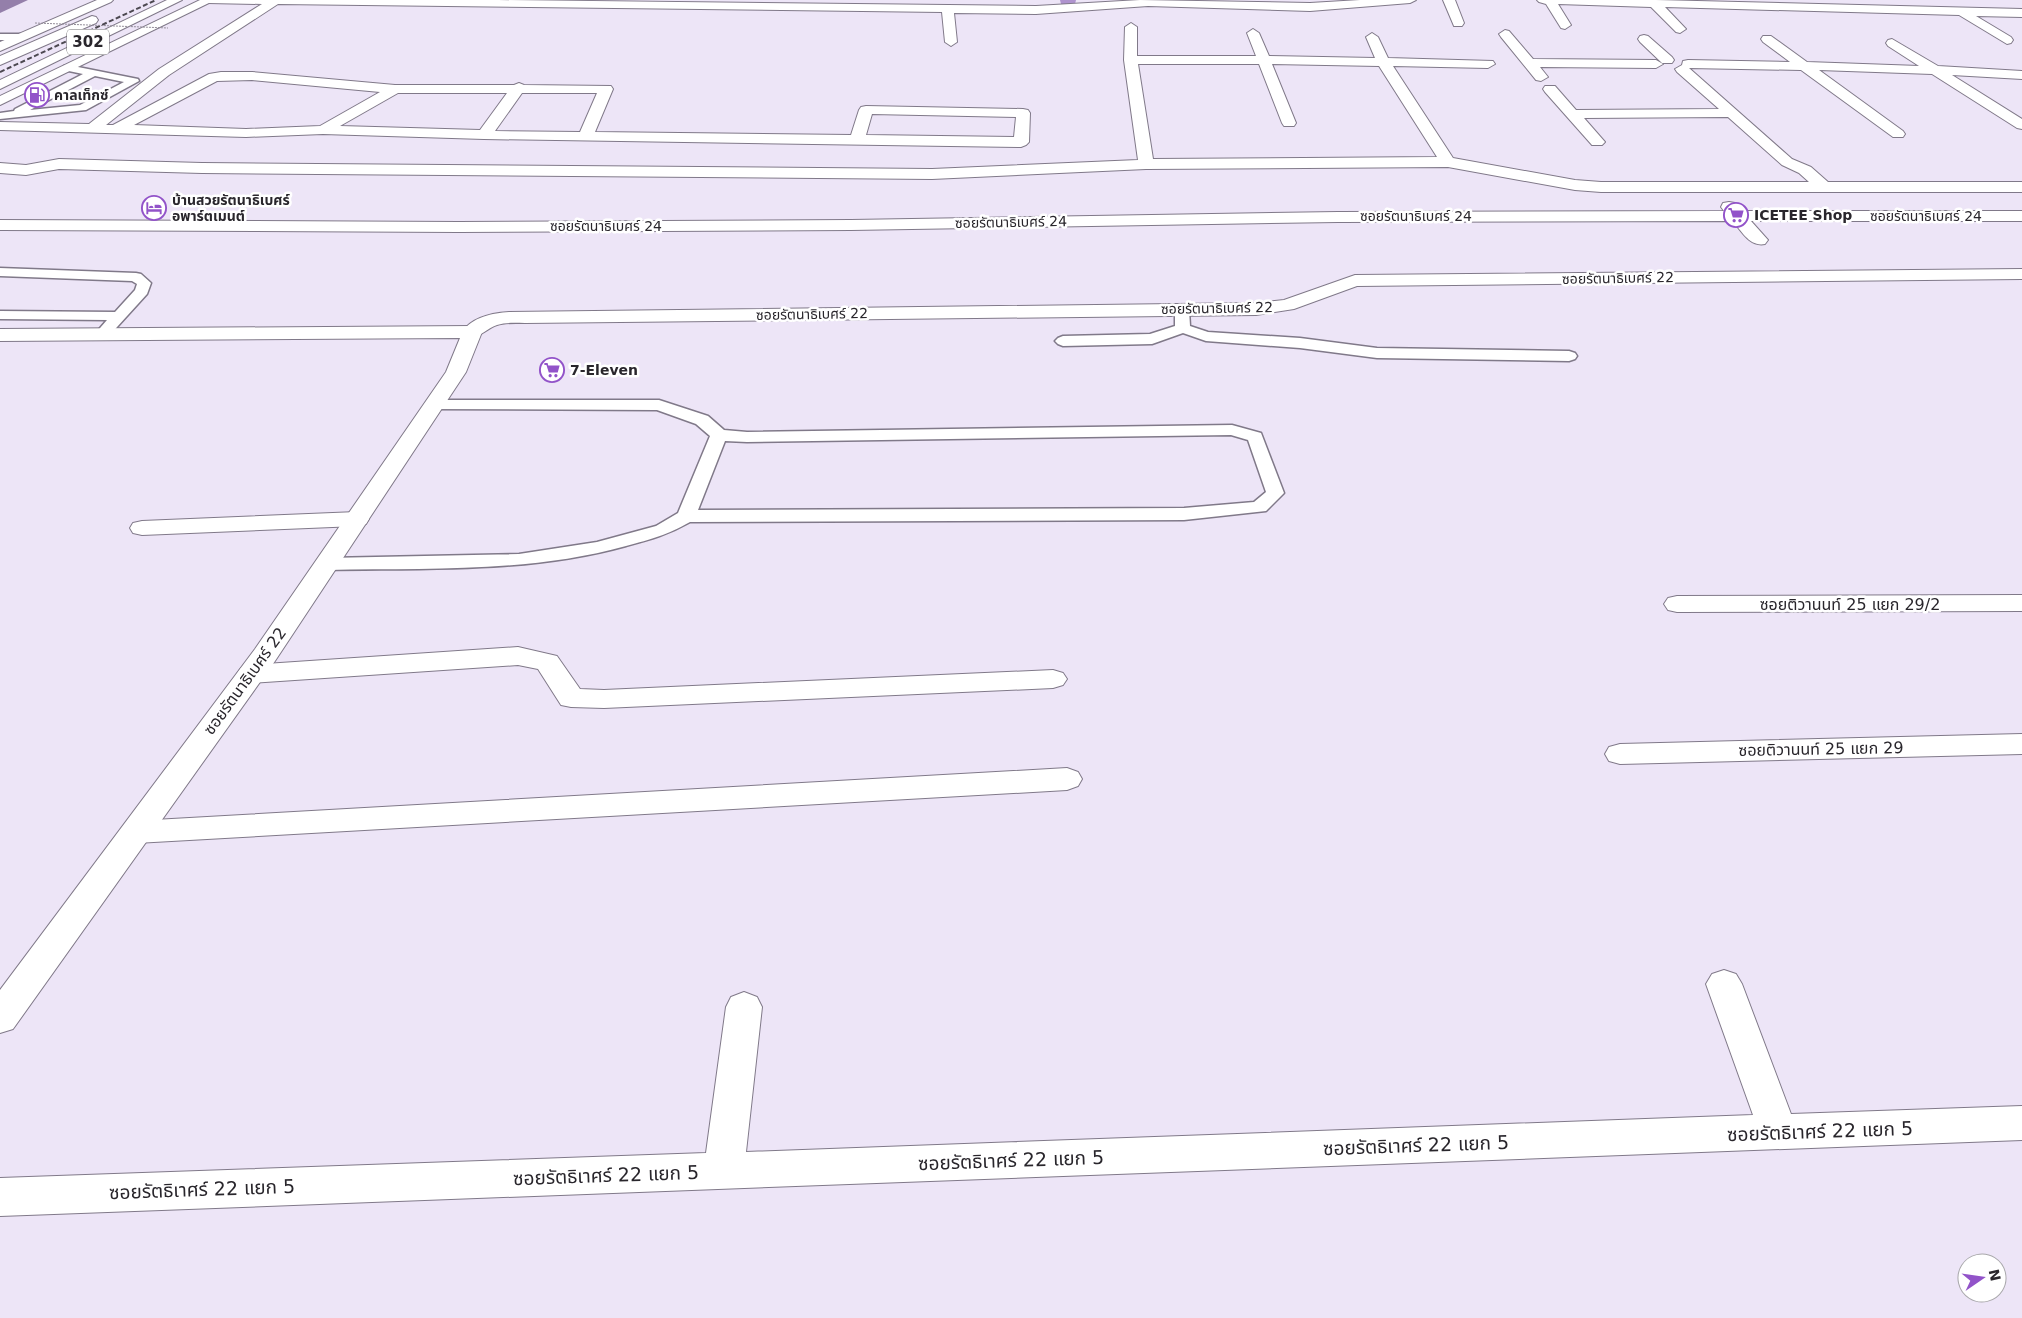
<svg xmlns="http://www.w3.org/2000/svg" width="2022" height="1318" viewBox="0 0 2022 1318" font-family="'DejaVu Sans','Noto Sans Thai',sans-serif">
<style>
.lines{fill:none;stroke-linecap:round;stroke-linejoin:round}
.canal{fill:#af93ce;fill-rule:evenodd}
.lane-casing{stroke:#807989;stroke-width:3}
.street-casing{stroke:#807989;stroke-width:2}
.secondary-casing{stroke:#807989;stroke-width:2}
.primary-casing{stroke:#807989;stroke-width:2}
.lane{fill:#fff;fill-rule:evenodd}
.street{fill:#fff;fill-rule:evenodd}
.secondary{fill:#fff;fill-rule:evenodd}
.primary{fill:#fff;fill-rule:evenodd}
.rail{stroke:#4c4850;stroke-width:2;stroke-dasharray:5 2.5;stroke-linecap:butt}
.path-bridge{stroke:#938d99;stroke-width:1;stroke-dasharray:2 1;stroke-linecap:butt}
.shaded-wall{fill:#947faa}
.labels{text-anchor:middle;dominant-baseline:central;stroke-width:5;stroke-linejoin:round;paint-order:stroke}
.far-poi-label{font-size:14px;font-weight:bold;fill:#29262c;stroke:#fff;text-anchor:start}
.far-street-label{font-size:14px;fill:#29262c;stroke:#fff}
.shield{fill:#fff;stroke:#69676b;stroke-width:1}
.shield-label{font-size:15px;font-weight:bold;fill:#29262c}
.street-label{font-size:16px;fill:#29262c;stroke:#fff}
.near-street-label{font-size:19px;fill:#29262c;stroke:#fff}
</style>
<rect width="100%" height="100%" fill="#ede5f7"/>
<g class="lines">
<!-- canal -->
<path class="canal" d="M1060,0H1076L1074,8H1062Z"/>
<defs>
<path id="lane" d="M0,34H22L27,37L22,40H0Z
M68,65L138,79L139,81L86,110L0,119V113L14,111L15,109L83,74L64,70V66ZM95,76L124,82L80,105L30,110Z
M0,268L136,273L141,274L151,283L147,294L107,338H97L94,335L107,320L0,319V311L115,312L135,290L137,284L132,281L0,276Z
M1182,306L1187,307L1189,310L1190,326L1208,332L1300,338L1377,348L1569,351L1575,353L1577,356L1575,359L1569,361L1377,358L1300,348L1206,341L1183,333L1152,344L1063,346L1058,344L1055,341L1058,338L1063,336L1150,334L1175,326V310L1177,307Z
M434,400H659L708,416L724,430L747,432L1232,425L1261,433L1284,493L1266,511L1184,520L690,522C667,535 652,539 626,546C529,573 427,568 327,570L320,568L317,564L320,560L327,558L519,554L597,542L656,526L678,513L710,436L696,424L657,410L428,409L426,405L428,401ZM1231,435L1248,440L1266,492L1254,502L1184,508L698,510L725,441L747,442Z"/>
<path id="street" d="M202,0H498L1036,6L1140,0L1310,3L1360,0H1416L1410,3L1310,11L1148,6L1036,14L954,13L957,42L951,46L945,42L942,12L278,4L169,75L106,125H113L209,74L221,72H252L395,85H514L519,83L524,85L611,86L613,89L595,132L851,135L859,110L861,107L866,106L1023,109L1028,110L1030,113L1029,142L1026,145L1021,147L484,139L323,134L246,137L0,130V122L89,124L159,69L262,4L208,3ZM252,80L380,92L320,126L246,129L134,125L217,81ZM398,93H507L480,130L340,126ZM522,93H597L580,132L495,131ZM872,114L1016,117L1014,137L866,135Z
M1443,0H1455L1464,23L1462,26H1454Z
M1537,0H1656L2022,9V17L1976,16L2011,37L2013,40L2011,43L2007,44L1959,15L1665,7L1686,29L1680,33L1676,32L1651,7L1558,4L1571,25L1565,29L1561,28L1546,4L1539,2Z
M1131,23L1137,27V56H1256L1247,33L1253,29L1259,33L1269,56L1375,58L1366,37L1372,33L1378,37L1388,58L1493,61L1495,64L1488,68L1393,66L1453,158L1575,180L1601,182H1809L1799,173L1782,165L1728,117L1584,118L1605,142L1602,145H1592L1545,92L1543,89L1545,86H1555L1576,110L1719,109L1677,72L1675,69L1682,65L1683,61L1688,60L1790,62L1763,42L1761,39L1763,36H1771L1807,62L1919,66L1888,46L1886,43L1888,40L1892,39L1938,66L2022,71V79L1952,75L2022,119V129L2017,128L1932,74L1819,70L1903,131L1905,134L1903,137H1893L1801,70L1689,68L1792,159L1811,167L1828,182H2022V192H1601L1575,190L1448,167L1146,169L932,179L202,173L59,169L26,175L0,173V163L26,165L59,159L202,163L932,169L1138,160L1124,60L1125,27ZM1138,64H1259L1282,123L1284,126H1294L1296,123L1272,64L1379,66L1437,157L1153,159Z
M1505,30L1509,31L1533,59L1656,60L1663,64L1656,68L1540,67L1548,77L1541,81L1536,80L1501,37L1499,34Z
M1644,35L1648,36L1672,57L1674,60L1672,63H1662L1640,42L1638,39L1640,36Z
M1729,202L1735,203L1742,211H2022V221H1751L1768,240L1765,244C1750,247 1742,232 1733,221L1338,222L851,230L459,232L0,230V220L459,222L851,220L1338,212L1724,211L1721,207L1723,203Z
M2022,269V279L1357,286L1294,309L1256,315L525,323C516,323 506,322 497,325C485,329 479,340 465,336L462,332C472,317 493,313 509,312L1256,303L1284,300L1355,275Z
M357,512L366,514L369,519L366,524L357,526L142,535L133,533L130,528L133,523L142,521Z
M2022,595V611L1677,612L1668,610L1664,604L1668,598L1677,596Z
M518,647L557,656L580,689L604,690L1053,670L1063,673L1067,679L1063,685L1053,688L604,708L571,707L561,705L538,669L518,665L251,683L241,680L237,674L241,668L251,665Z
M2022,734V754L1620,764L1609,761L1605,754L1609,747L1620,744Z
M1067,768L1078,772L1082,779L1078,786L1067,790L136,843L125,840L120,832L125,824L136,821Z
M1724,970L1736,974L1742,984L1791,1114L2022,1106V1140L0,1216V1178L706,1153L726,1007L731,997L744,992L757,997L762,1007L746,1152L1753,1115L1706,984L1712,974Z"/>
<path id="secondary" d="M97,0H113L111,2L0,51V42Z
M200,0H215L0,105V96Z
M472,326L479,328L482,332L466,372L275,661L13,1029L0,1033V990L255,649L446,372L460,338L0,341V329Z"/>
<path id="primary" d="M167,0H182L0,89V80Z
M92,16L96,17L98,20L96,23L0,65V56Z"/>
</defs>
<!-- lane casing -->
<use href="#lane" class="lane-casing"/>
<!-- street casing -->
<use href="#street" class="street-casing"/>
<!-- secondary casing -->
<use href="#secondary" class="secondary-casing"/>
<!-- primary casing -->
<use href="#primary" class="primary-casing"/>
<!-- lane -->
<use href="#lane" class="lane"/>
<!-- street -->
<use href="#street" class="street"/>
<!-- secondary -->
<use href="#secondary" class="secondary"/>
<!-- primary -->
<use href="#primary" class="primary"/>
<!-- rail -->
<path class="rail" d="M0,72L156,0"/>
<!-- path-bridge -->
<path class="path-bridge" d="M35,23L168,28"/>
</g>
<!-- shaded-wall -->
<path class="shaded-wall" d="M0,0H28L0,13Z"/>
<!-- icons -->
<defs>
<symbol id="fuel-ring" viewBox="-11 -11 22 22"><circle r="9.5" fill="#fff" stroke="#9253c9" stroke-width="1.5"/><path d="M-5.5-6h7V0h2V4h1.3V-2.5L3-4.5l.8-.8L6-3V5H2.5V1h-1V6h-7ZM-4.2-4.7v3.2H.2V-4.7Z" fill="#9253c9"/></symbol>
<symbol id="hotel-ring" viewBox="-11 -11 22 22"><circle r="9.5" fill="#fff" stroke="#9253c9" stroke-width="1.5"/><path d="M-6-4.5h1.5V1H6V5H4.5V3h-9V5H-6ZM-4 0a1.8 1.8 0 1 1 3.6 0ZM.5 0V-2.5h3Q6-2.5 6 0Z" fill="#9253c9"/></symbol>
<symbol id="supermarket-ring" viewBox="-11 -11 22 22"><circle r="9.5" fill="#fff" stroke="#9253c9" stroke-width="1.5"/><path d="M-6-5.5h2.5l.6 2H6L4.5 2H-2.5L-4.4-4H-6ZM-1.5 3.2a1.3 1.3 0 1 0 .1 0ZM3 3.2a1.3 1.3 0 1 0 .1 0Z" fill="#9253c9"/></symbol>
</defs>
<g fill-rule="evenodd">
<use href="#fuel-ring" x="23" y="81" width="28" height="28"/>
<use href="#hotel-ring" x="140" y="194" width="28" height="28"/>
<use href="#supermarket-ring" x="1722" y="201" width="28" height="28"/>
<use href="#supermarket-ring" x="538" y="356" width="28" height="28"/>
</g>
<g class="labels">
<!-- far-poi labels -->
<g class="far-poi-label">
<text x="54" y="95">คาลเท็กซ์</text>
<text x="172" y="200">บ้านสวยรัตนาธิเบศร์<tspan x="172" dy="16">อพาร์ตเมนต์</tspan></text>
<text x="1754" y="215">ICETEE Shop</text>
<text x="570" y="370">7-Eleven</text>
</g>
<!-- far-street labels -->
<g class="far-street-label">
<text x="1416" y="216">ซอยรัตนาธิเบศร์ 24</text>
<text x="1926" y="216">ซอยรัตนาธิเบศร์ 24</text>
<text transform="translate(1011 222) rotate(-1)">ซอยรัตนาธิเบศร์ 24</text>
<text x="606" y="226">ซอยรัตนาธิเบศร์ 24</text>
<text transform="translate(1618 278) rotate(-1)">ซอยรัตนาธิเบศร์ 22</text>
<text transform="translate(1217 308) rotate(-1)">ซอยรัตนาธิเบศร์ 22</text>
<text transform="translate(812 314) rotate(-1)">ซอยรัตนาธิเบศร์ 22</text>
</g>
<!-- shield labels -->
<rect class="shield" x="67" y="29.5" width="42" height="25" rx="4"/>
<g class="shield-label">
<text x="88" y="42">302</text>
</g>
<!-- street labels -->
<g class="street-label">
<text x="1850" y="604">ซอยติวานนท์ 25 แยก 29/2</text>
<text transform="translate(245 681) rotate(-54)">ซอยรัตนาธิเบศร์ 22</text>
<text transform="translate(1821 749) rotate(-1)">ซอยติวานนท์ 25 แยก 29</text>
</g>
<!-- near-street labels -->
<g class="near-street-label">
<text transform="translate(1820 1131) rotate(-2)">ซอยรัตธิเาศร์ 22 แยก 5</text>
<text transform="translate(1416 1145) rotate(-2)">ซอยรัตธิเาศร์ 22 แยก 5</text>
<text transform="translate(1011 1160) rotate(-2)">ซอยรัตธิเาศร์ 22 แยก 5</text>
<text transform="translate(606 1175) rotate(-2)">ซอยรัตธิเาศร์ 22 แยก 5</text>
<text transform="translate(202 1189) rotate(-2)">ซอยรัตธิเาศร์ 22 แยก 5</text>
</g>
</g>
<!-- north arrow -->
<g transform="translate(1982 1278) rotate(77)"><circle r="24" fill="#ffffff" stroke="#a9a8ab"/>
<path d="M0-4L9 19L0 12L-9 19Z" fill="#9253c9"/>
<text y="-8" font-size="14" font-weight="bold" text-anchor="middle" fill="#29262c">N</text>
</g>
</svg>
